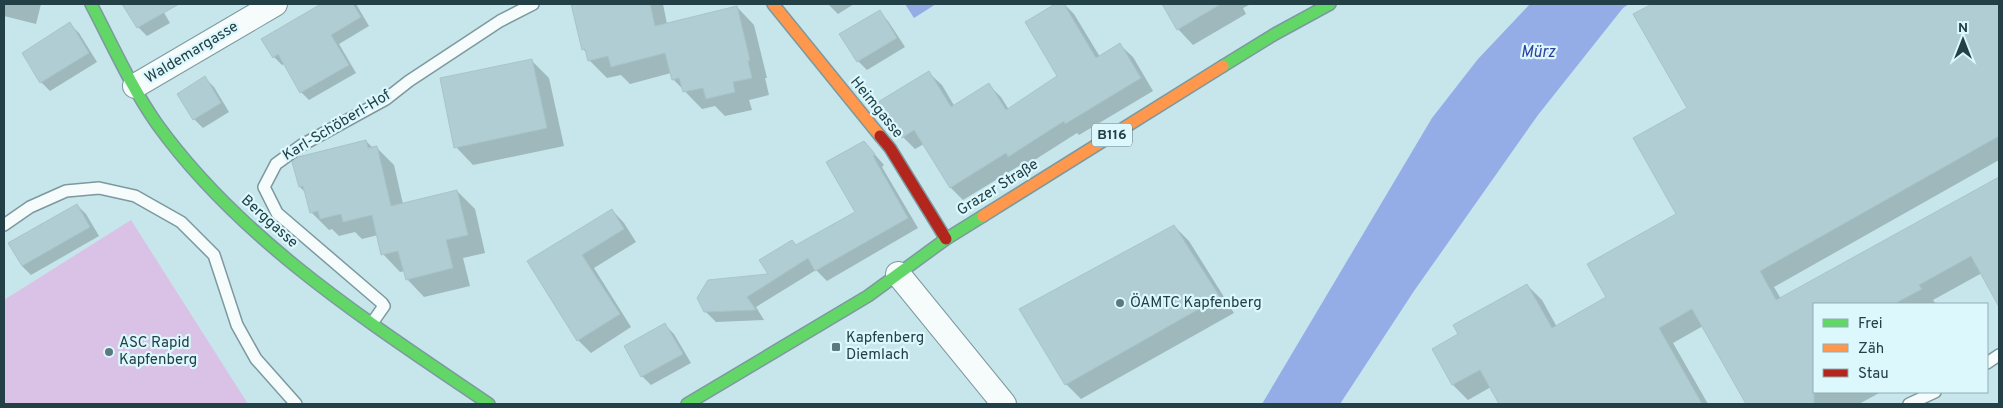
<svg xmlns="http://www.w3.org/2000/svg" width="2003" height="408" viewBox="0 0 2003 408" font-family="Overpass,sans-serif">
<style>
.green{fill:#dac1e6}
.water{fill:#94ade7}
.shadow{fill:#0003}
.building{fill:#b0cdd3;stroke:#a8c4c9}
.lines{fill:none;stroke-linecap:round;stroke-linejoin:round}
.lane-casing{stroke:#7c999e;stroke-width:14}
.street-casing{stroke:#7c999e;stroke-width:26}
.fast-casing{stroke:#7c999e;stroke-width:14}
.slow-casing{stroke:#7c999e;stroke-width:14}
.jam-casing{stroke:#7c999e;stroke-width:14}
.lane{stroke:#f6fbfc;stroke-width:11}
.street{stroke:#f6fbfc;stroke-width:24}
.fast{stroke:#63d668;stroke-width:11}
.slow{stroke:#ff974d;stroke-width:11}
.jam{stroke:#b3261e;stroke-width:11}
.poi-dot{fill:#5b7a80;stroke:#dcf8fd;stroke-width:2}
.labels{text-anchor:middle;dominant-baseline:central;stroke-width:4.5;stroke-linejoin:round;paint-order:stroke}
.shield{fill:#dcf8fd;stroke:#5a777d;stroke-width:1}
.shield-label{font-size:14px;font-weight:bold;fill:#224046}
.street-label{font-size:15px;fill:#224046;stroke:#dcf8fd}
.poi-label{font-size:15px;fill:#224046;stroke:#dcf8fd;text-anchor:start}
.water-label{font-size:16px;font-style:italic;fill:#313f9d;stroke:#dcf8fd}
</style>
<rect width="100%" height="100%" fill="#c6e6ec"/>
<!-- green -->
<path class="green" d="M131,220L248,404H4V300Z"/>
<!-- water -->
<path class="water" d="M905,4H936L914,18Z
M1530,4H1629L1623,8L1538,115L1414,291L1340,404H1262L1432,118L1478,59Z"/>
<!-- shadow -->
<path class="shadow" d="M4,4H41L36,24L4,16Z
M124,4H159L170,23L147,36L138,27Z
M323,4H356L369,26L339,44L356,73L309,100L301,92L285,64L282,65L274,57L263,40Z
M572,4H663L667,24L737,7L754,25L767,78H765L769,95L749,100L752,110L725,116L715,106L702,109L673,79L671,73L630,84L621,75L607,78L589,60L588,54L583,49Z
M828,4H854L838,14Z
M1058,4H1064L1074,14L1100,57L1120,45L1133,57L1153,91L1079,135L1077,133L1022,168L1019,166L963,200L951,188L924,144L915,149L903,137L929,73L942,85L955,107L989,85L1001,97L1009,110L1059,76L1026,22Z
M1163,4H1251L1243,8L1246,14L1193,45L1178,29Z
M1654,4H1999V160L1774,287L1781,299L1999,179V305L1982,273L1933,300L1936,304H1814V392H1881L1859,404H1747L1703,326L1673,343L1708,404H1500L1491,387L1468,400L1453,385L1433,349L1460,334L1527,285L1542,300L1557,327L1608,297L1678,214L1688,109L1635,15Z
M879,12L888,21L905,47L867,70L858,61L841,35Z
M70,24L79,33L97,62L50,91L41,82Z
M531,60L549,78L564,146L473,165L456,147Z
M205,78L214,87L229,112L203,128L194,119Z
M366,141L373,148L376,147L394,165L403,204L457,191L475,209L485,253L463,258L470,286L424,297L407,279L405,271L400,272L383,254L378,235L362,239L355,232L339,236L332,229L329,230L311,212L307,194L300,187Z
M864,142L884,165L882,167L918,228L827,281L816,270L756,307L764,320L716,322L705,311L770,275L797,246L856,212Z
M77,205L86,214L99,236L31,275L22,266Z
M612,210L624,223L636,242L594,268L631,327L591,353L578,340L529,262Z
M1174,226L1189,241L1234,313L1081,399L1066,384Z
M665,325L674,334L691,363L651,385L642,376Z"/>
<!-- building -->
<path class="building" d="M122,4H179L137,28Z
M321,4H353L361,17L331,35L349,65L300,93L278,54L273,58L261,39Z
M571,4H650L655,26L737,6L750,60L748,61L752,78L733,82L735,92L706,99L703,88L683,92L679,78L672,80L665,53L611,67L608,56L588,61L585,49L582,50Z
M1055,4H1064L1096,58L1120,43L1141,78L1065,124L1064,121L1008,157L1006,153L950,188L914,130L902,138L891,125L878,102L929,71L951,107L989,83L1006,110L1057,76L1025,22Z
M1162,4H1221L1177,30Z
M1652,4H1999V136L1760,271L1776,300L1999,177V307L1971,256L1919,285L1922,289L1894,304H1814V404H1746L1692,309L1659,328L1702,404H1499L1480,370L1452,385L1432,349L1458,334L1453,325L1527,284L1552,328L1606,297L1587,264L1676,214L1633,138L1687,108L1633,14Z
M880,10L897,38L857,62L839,34Z
M70,22L89,53L40,83L22,53Z
M532,59L547,128L454,148L440,78Z
M205,76L221,103L193,120L177,94Z
M366,140L368,148L377,146L391,206L457,190L468,235L446,240L453,268L406,280L398,251L381,255L372,215L343,222L341,214L320,219L318,211L310,213L303,186L299,187L292,162L298,157Z
M864,141L875,154L873,156L908,218L815,271L808,258L747,297L756,310L704,312L697,298L708,280L768,274L759,260L792,240L796,245L855,212L826,162Z
M77,204L90,227L22,266L8,243Z
M612,209L624,229L582,255L620,314L577,341L527,261Z
M1174,225L1220,297L1065,385L1019,309Z
M665,323L683,354L641,377L624,346Z"/>
<g class="lines">
<defs>
<path id="lane" d="M4,225L30,207L66,191L99,188L135,196L181,222L214,255L237,325L256,359L296,404
M372,323L384,306L382,303L277,213L264,187L276,164L302,145L386,99L409,81L500,21L533,4
M1987,363L1999,355
M1909,404L1935,392"/>
<path id="street" d="M135,86L275,4
M898,274L1004,404"/>
<path id="fast" d="M91,4C112,44 131,87 157,124C242,242 370,323 489,404
M1223,66L1275,34L1330,4
M687,404L868,296L946,239L983,216"/>
<path id="slow" d="M773,4L880,136
M983,216L1223,66"/>
<path id="jam" d="M880,136L890,148L946,239"/>
</defs>
<!-- lane casing -->
<use href="#lane" class="lane-casing"/>
<!-- street casing -->
<use href="#street" class="street-casing"/>
<!-- fast casing -->
<use href="#fast" class="fast-casing"/>
<!-- slow casing -->
<use href="#slow" class="slow-casing"/>
<!-- jam casing -->
<use href="#jam" class="jam-casing"/>
<!-- lane -->
<use href="#lane" class="lane"/>
<!-- street -->
<use href="#street" class="street"/>
<!-- fast -->
<use href="#fast" class="fast"/>
<!-- slow -->
<use href="#slow" class="slow"/>
<!-- jam -->
<use href="#jam" class="jam"/>
</g>
<!-- markers -->
<g class="poi-dot">
<circle cx="1120" cy="303" r="5"/>
<rect x="831" y="342" width="10" height="10" rx="2.5"/>
<circle cx="109" cy="352" r="5"/>
</g>
<g class="labels">
<!-- shield labels -->
<rect class="shield" x="1092" y="123.5" width="40" height="23" rx="4"/>
<g class="shield-label">
<text x="1112" y="135">B116</text>
</g>
<!-- street labels -->
<g class="street-label">
<text transform="translate(192 53) rotate(-31)">Waldemargasse</text>
<text transform="translate(876 108) rotate(51)">Heimgasse</text>
<text transform="translate(337 126) rotate(-31)">Karl-Schöberl-Hof</text>
<text transform="translate(998 188) rotate(-32)">Grazer Straße</text>
<text transform="translate(269 222) rotate(42)">Berggasse</text>
</g>
<!-- poi labels -->
<g class="poi-label">
<text x="1130" y="303">ÖAMTC Kapfenberg</text>
<text x="846" y="338">Kapfenberg<tspan x="846" dy="17">Diemlach</tspan></text>
<text x="119" y="343">ASC Rapid<tspan x="119" dy="17">Kapfenberg</tspan></text>
</g>
<!-- water labels -->
<g class="water-label">
<text x="1538" y="53">Mürz</text>
</g>
</g>
<!-- border -->
<rect width="2003" height="408" fill="none" stroke="#224046" stroke-width="10"/>
<!-- legend -->
<rect x="1813" y="303" width="175" height="90" fill="#dcf8fd" stroke="#92aeb4"/>
<rect x="1823" y="319" width="25" height="8" fill="#63d668" stroke="#92aeb4"/>
<text x="1858" y="328" font-size="15" fill="#224046">Frei</text>
<rect x="1823" y="344" width="25" height="8" fill="#ff974d" stroke="#92aeb4"/>
<text x="1858" y="353" font-size="15" fill="#224046">Zäh</text>
<rect x="1823" y="369" width="25" height="8" fill="#b3261e" stroke="#92aeb4"/>
<text x="1858" y="378" font-size="15" fill="#224046">Stau</text>
<!-- north arrow -->
<g transform="translate(1963 40)" stroke="#dcf8fd" stroke-width="4" paint-order="stroke">
<path d="M0-4L9 19L0 12L-9 19Z" fill="#224046"/>
<text y="-8" font-size="14" font-weight="bold" text-anchor="middle" fill="#224046">N</text>
</g>
</svg>
